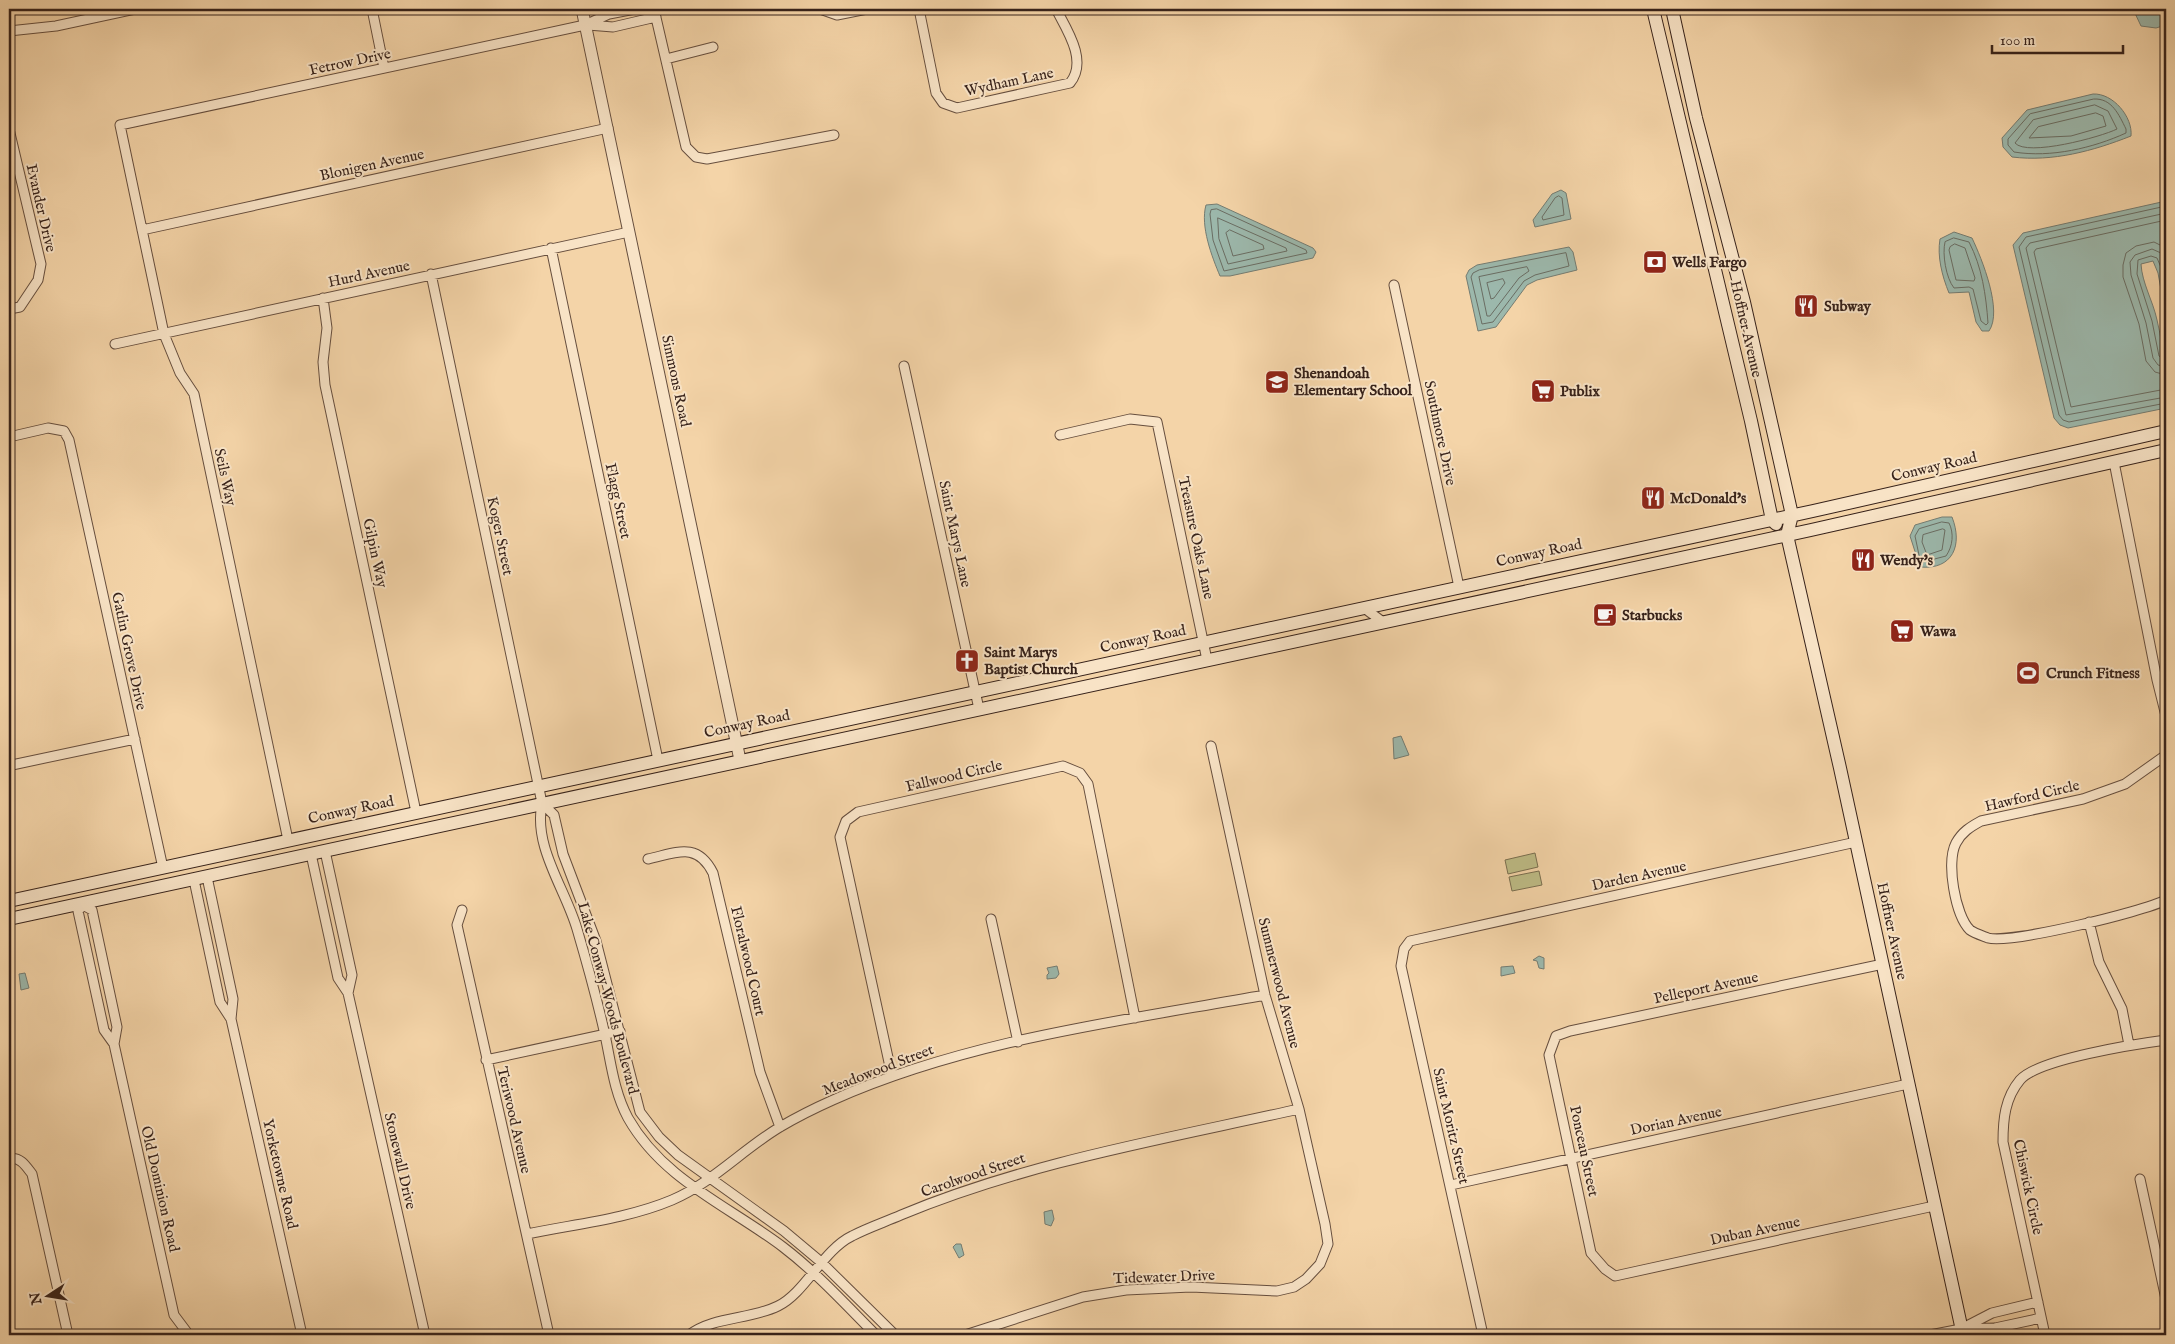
<svg xmlns="http://www.w3.org/2000/svg" width="2175" height="1344" viewBox="0 0 2175 1344" font-family="'IM FELL English',serif">
<style>
.green{fill:#bebc86;stroke:#7a6f50}
.water{fill:#9cb8ac;stroke:#747c72}
.lines{fill:none;stroke-linecap:round;stroke-linejoin:round}
.shore{stroke:#6a6d63;stroke-width:1}
.minor-casing{stroke:#664e3e;stroke-width:11}
.tertiary-casing{stroke:#664e3e;stroke-width:13}
.secondary-casing{stroke:#37221a;stroke-width:14}
.minor{stroke:#f8e3c6;stroke-width:9}
.tertiary{stroke:#f8e3c6;stroke-width:11}
.secondary{stroke:#f8e3c6;stroke-width:12}
.labels{text-anchor:middle;dominant-baseline:central;stroke-width:4;stroke-linejoin:round;paint-order:stroke}
.street-label{font-size:15px;fill:#37221a;stroke:#f8e3c6}
.poi-label{font-size:15px;font-weight:bold;fill:#37221a;stroke:#f8e3c6;text-anchor:start}
</style>
<rect width="100%" height="100%" fill="#f4d4a8"/>
<filter id="stains"><feTurbulence type="fractalNoise" baseFrequency=".004" numOctaves="4"/><feColorMatrix values="0 0 0 0 .2 0 0 0 0 .09 0 0 0 0 .02 0 0 0 .5 -.17"/></filter>
<radialGradient id="worn" r=".72"><stop offset=".6" stop-color="#630" stop-opacity="0"/><stop offset="1" stop-color="#630" stop-opacity=".3"/></radialGradient>
<!-- green -->
<path class="green" d="M1535,853L1538,867L1508,874L1505,860Z
M1539,871L1542,885L1512,891L1509,877Z"/>
<!-- water -->
<path class="water" d="M2133,9H2166V25L2156,28L2141,26Z
M2093,94C2113,93 2133,117 2131,136C2093,151 2053,162 2012,157L2003,147L2002,138L2027,110Z
M1561,190L1566,193L1571,219L1535,227L1533,220L1552,194Z
M2166,201V317L2158,273L2153,261L2141,264C2142,283 2153,301 2157,320C2164,349 2166,378 2166,408L2068,428L2060,425L2054,418L2013,245L2023,233Z
M1217,204L1313,248L1316,252L1313,258L1230,276H1220C1212,257 1200,226 1206,205Z
M1954,232L1972,238C1982,259 2003,311 1989,331H1982L1976,322L1969,292L1949,293C1942,276 1937,256 1940,239Z
M1569,247L1573,252L1577,270L1537,280L1527,285L1496,327L1478,331L1466,276L1469,270L1477,265Z
M1942,517H1952C1963,545 1953,570 1920,567L1910,536L1915,525Z
M1401,736L1409,755L1394,759L1393,738Z
M1539,956L1544,958V969L1539,968L1537,961L1533,960Z
M1057,966L1059,974L1056,978L1047,979V975L1049,973L1047,968Z
M1513,966L1515,973L1501,976V967Z
M25,973L29,988L21,990L19,974Z
M1052,1210L1054,1219L1051,1226L1045,1224L1044,1212Z
M956,1244H961L964,1255L959,1258L953,1247Z"/>
<g class="lines">
<!-- shore -->
<path class="shore" d="M2094,99C2112,98 2119,115 2126,129V133C2093,148 2051,158 2014,152L2008,145V139L2030,114Z
M2095,105L2108,111L2117,129C2101,137 2027,157 2015,143L2033,120Z
M2096,113L2103,116L2106,126L2071,136L2029,138L2038,127Z
M1559,196L1562,198L1564,215L1543,220L1542,217L1555,198Z
M2166,206L2026,237L2019,247L2059,415L2063,420L2069,422L2166,403
M1217,209L1306,250L1307,253L1224,271L1213,240L1210,214L1211,210Z
M2166,213L2030,243L2026,248L2066,415L2166,397
M1218,218L1286,248L1287,251L1228,264L1219,239Z
M2166,220L2036,249L2034,252L2071,407L2166,389
M1230,230L1263,245L1264,249L1233,256L1226,233Z
M1954,238L1969,242C1982,267 1986,295 1988,323L1986,325L1981,321L1973,289L1969,287L1954,288C1946,278 1942,254 1945,242Z
M1955,244L1965,248L1975,278L1974,281L1956,280L1949,250L1950,247Z
M2166,248L2154,242L2136,246L2126,253L2123,265V277L2139,324L2146,361L2155,372L2166,375
M1566,253L1569,266L1535,275L1524,281L1493,322L1482,324L1471,277L1473,273L1479,270Z
M2166,263L2161,253L2152,249L2135,255L2130,262L2131,275L2146,323L2153,358L2158,365L2166,367
M1527,267L1529,271L1519,278L1490,316H1487L1479,277Z
M1503,279L1505,283L1494,298L1491,299L1487,283Z
M2166,290L2163,272L2157,258L2151,256L2138,260L2137,274L2152,321L2159,356L2166,361
M1942,522L1949,523C1954,533 1953,546 1946,556L1923,562L1919,555L1915,536L1919,529Z
M1943,529L1945,530L1942,550L1927,555L1922,542L1923,535Z"/>
<defs>
<path id="minor" d="M372,9L384,68
M654,9L686,147L696,157L707,159L834,135
M820,9L837,15L867,9
M919,9L936,93L943,103L957,108L1070,83C1088,61 1067,30 1056,9
M588,25L613,27L656,17
M9,31L56,26L135,9
M666,59L713,47
M9,129L41,264L38,280L20,307L9,309
M142,230L608,128
M551,248L658,760
M431,274L542,803C533,847 565,888 577,929C587,963 597,999 605,1035C611,1063 614,1092 628,1118C663,1180 729,1206 783,1247C817,1273 846,1305 876,1335
M1394,285L1459,587
M323,298L327,328L323,362L325,385L416,812
M115,344L629,232
M904,366L979,709
M1060,435L1130,419L1157,422L1207,660
M9,437L48,428L64,431L69,440L163,868
M2114,462L2157,680L2166,716
M1364,608L1383,622
M2166,755L2125,784L2083,799L1981,821C1970,827 1962,832 1956,843C1946,862 1955,915 1970,930C1974,933 1983,936 1988,938C2010,944 2142,912 2166,900
M9,762L12,765L135,739
M542,803L554,815L563,854L596,941L640,1112L659,1137L678,1155L784,1231L821,1262L895,1335
M288,840L194,394L180,373L164,334L120,125L585,25L609,14L635,9
M325,851L352,975L348,993
M311,854L338,978L348,993L425,1335
M648,859C676,853 697,841 713,873L760,1072L780,1127
M207,877L233,999L231,1019L302,1335
M194,880L220,1002L231,1019
M83,905L78,911L104,1030L114,1044L174,1315L189,1335
M83,905L92,910L117,1027L114,1044
M462,910L457,925L549,1335
M991,919L1018,1042
M2089,922L2099,962L2122,1009L2129,1045
M1883,964L1570,1031L1556,1036L1549,1055L1591,1253L1605,1269L1615,1276L1934,1206
M486,1060L620,1031
M892,1076L840,837L846,821L858,812L1063,766L1080,773L1088,784L1135,1018
M9,1159C20,1156 26,1166 32,1174L68,1335
M2140,1179L2166,1299
M1451,1185L1908,1084
M527,1234C575,1224 627,1219 672,1200C712,1183 743,1149 780,1127C797,1117 815,1108 833,1100C967,1040 1121,1021 1265,995
M1963,1328L1992,1313L2038,1302
M689,1335C714,1316 750,1320 778,1306C805,1293 823,1250 852,1236C867,1228 885,1222 901,1215C1028,1162 1165,1139 1299,1109
M965,1335L1083,1297L1126,1290L1191,1287L1277,1291L1294,1287L1306,1279L1320,1264L1328,1244L1325,1224L1299,1109L1265,995L1211,746
M1483,1335L1401,966L1404,949L1410,941L1856,842
M1930,1335L1961,1329L1995,1328L2041,1318
M2045,1335L2003,1142C2003,1119 2005,1098 2020,1080C2038,1059 2136,1044 2166,1040"/>
<path id="tertiary" d="M582,9L740,760"/>
<path id="secondary" d="M1653,9L1751,421L1772,520L1776,524
M1672,9L1696,118L1744,302L1792,515L1787,535L1840,768L1963,1335
M9,901L1813,511L2166,431
M9,919L1811,530L2166,450"/>
</defs>
<!-- minor casing -->
<use href="#minor" class="minor-casing"/>
<!-- tertiary casing -->
<use href="#tertiary" class="tertiary-casing"/>
<!-- secondary casing -->
<use href="#secondary" class="secondary-casing"/>
<!-- minor -->
<use href="#minor" class="minor"/>
<!-- tertiary -->
<use href="#tertiary" class="tertiary"/>
<!-- secondary -->
<use href="#secondary" class="secondary"/>
</g>
<!-- icons -->
<defs>
<symbol id="bank-square" viewBox="-11 -11 22 22"><rect x="-9" y="-9" width="18" height="18" rx="4" fill="#8f2418" stroke="#f8e3c6"/><path d="M-6-4H6V4H-6ZM0-2.3a2.3 2.3 0 1 0 0 4.6a2.3 2.3 0 1 0 0-4.6Z" fill="#fff"/></symbol>
<symbol id="restaurant-square" viewBox="-11 -11 22 22"><rect x="-9" y="-9" width="18" height="18" rx="4" fill="#8f2418" stroke="#f8e3c6"/><path d="M-5-6h1v4h1v-4h1v4h1v-4h1v5L-1.5 .5V6h-2V.5L-5-1ZM5-6V6H3V1.5H1.5Q1.5-4 5-6Z" fill="#fff"/></symbol>
<symbol id="school-square" viewBox="-11 -11 22 22"><rect x="-9" y="-9" width="18" height="18" rx="4" fill="#8f2418" stroke="#f8e3c6"/><path d="M0-5L7-2L0 1L-7-2ZM-4 1L0 2.5L4 1V4Q0 6-4 4Z" fill="#fff"/></symbol>
<symbol id="supermarket-square" viewBox="-11 -11 22 22"><rect x="-9" y="-9" width="18" height="18" rx="4" fill="#8f2418" stroke="#f8e3c6"/><path d="M-6-5.5h2.5l.6 2H6L4.5 2H-2.5L-4.4-4H-6ZM-1.5 3.2a1.3 1.3 0 1 0 .1 0ZM3 3.2a1.3 1.3 0 1 0 .1 0Z" fill="#fff"/></symbol>
<symbol id="cafe-square" viewBox="-11 -11 22 22"><rect x="-9" y="-9" width="18" height="18" rx="4" fill="#8f2418" stroke="#f8e3c6"/><path d="M-5.5-4.5H6V0H3Q3 3.5 0 3.5H-2.5Q-5.5 3.5-5.5 0ZM3-3.2v2h1.7v-2ZM-6 4.5H4V6H-6Z" fill="#fff"/></symbol>
<symbol id="church-square" viewBox="-11 -11 22 22"><rect x="-9" y="-9" width="18" height="18" rx="4" fill="#8f2418" stroke="#f8e3c6"/><path d="M-1.2-6h2.4v3.5h3.3v2.4h-3.3V6h-2.4V-.1h-3.3v-2.4h3.3Z" fill="#fff"/></symbol>
<symbol id="stadium-square" viewBox="-11 -11 22 22"><rect x="-9" y="-9" width="18" height="18" rx="4" fill="#8f2418" stroke="#f8e3c6"/><path d="M0-5a6.5 5 0 1 0 0 10a6.5 5 0 1 0 0-10ZM-3.5-1.8h7v3.6h-7Z" fill="#fff"/></symbol>
</defs>
<g fill-rule="evenodd">
<use href="#bank-square" x="1641" y="248" width="28" height="28"/>
<use href="#restaurant-square" x="1792" y="292" width="28" height="28"/>
<use href="#school-square" x="1263" y="368" width="28" height="28"/>
<use href="#supermarket-square" x="1529" y="377" width="28" height="28"/>
<use href="#restaurant-square" x="1639" y="484" width="28" height="28"/>
<use href="#restaurant-square" x="1849" y="546" width="28" height="28"/>
<use href="#cafe-square" x="1591" y="601" width="28" height="28"/>
<use href="#supermarket-square" x="1888" y="617" width="28" height="28"/>
<use href="#church-square" x="953" y="647" width="28" height="28"/>
<use href="#stadium-square" x="2014" y="659" width="28" height="28"/>
</g>
<g class="labels">
<!-- street labels -->
<g class="street-label">
<text transform="translate(350 62) rotate(-12)">Fetrow Drive</text>
<text transform="translate(1009 82) rotate(-12)">Wydham Lane</text>
<text transform="translate(372 165) rotate(-12)">Blonigen Avenue</text>
<text transform="translate(41 208) rotate(77)">Evander Drive</text>
<text transform="translate(369 274) rotate(-12)">Hurd Avenue</text>
<text transform="translate(1746 329) rotate(77)">Hoffner Avenue</text>
<text transform="translate(676 381) rotate(78)">Simmons Road</text>
<text transform="translate(1440 433) rotate(78)">Southmore Drive</text>
<text transform="translate(1934 467) rotate(-13)">Conway Road</text>
<text transform="translate(225 477) rotate(78)">Seils Way</text>
<text transform="translate(618 501) rotate(78)">Flagg Street</text>
<text transform="translate(955 534) rotate(78)">Saint Marys Lane</text>
<text transform="translate(500 536) rotate(78)">Koger Street</text>
<text transform="translate(1196 538) rotate(78)">Treasure Oaks Lane</text>
<text transform="translate(375 553) rotate(78)">Gilpin Way</text>
<text transform="translate(1539 553) rotate(-12)">Conway Road</text>
<text transform="translate(1143 639) rotate(-12)">Conway Road</text>
<text transform="translate(129 651) rotate(78)">Gatlin Grove Drive</text>
<text transform="translate(747 724) rotate(-12)">Conway Road</text>
<text transform="translate(954 776) rotate(-13)">Fallwood Circle</text>
<text transform="translate(2032 796) rotate(-13)">Hawford Circle</text>
<text transform="translate(351 810) rotate(-12)">Conway Road</text>
<text transform="translate(1639 876) rotate(-12)">Darden Avenue</text>
<text transform="translate(1892 931) rotate(78)">Hoffner Avenue</text>
<text transform="translate(748 961) rotate(77)">Floralwood Court</text>
<text transform="translate(1279 983) rotate(76)">Summerwood Avenue</text>
<text transform="translate(1706 988) rotate(-12)">Pelleport Avenue</text>
<text transform="translate(608 998) rotate(75)">Lake Conway Woods Boulevard</text>
<text transform="translate(878 1070) rotate(-21)">Meadowood Street</text>
<text transform="translate(514 1120) rotate(77)">Teriwood Avenue</text>
<text transform="translate(1676 1121) rotate(-12)">Dorian Avenue</text>
<text transform="translate(1451 1126) rotate(77)">Saint Moritz Street</text>
<text transform="translate(1584 1151) rotate(78)">Ponceau Street</text>
<text transform="translate(400 1161) rotate(77)">Stonewall Drive</text>
<text transform="translate(280 1174) rotate(77)">Yorketowne Road</text>
<text transform="translate(973 1175) rotate(-19)">Carolwood Street</text>
<text transform="translate(2028 1187) rotate(78)">Chiswick Circle</text>
<text transform="translate(160 1189) rotate(77)">Old Dominion Road</text>
<text transform="translate(1755 1231) rotate(-12)">Duban Avenue</text>
<text transform="translate(1164 1277) rotate(-2)">Tidewater Drive</text>
</g>
<!-- poi labels -->
<g class="poi-label">
<text x="1672" y="262">Wells Fargo</text>
<text x="1824" y="306">Subway</text>
<text x="1294" y="373">Shenandoah<tspan x="1294" dy="17">Elementary School</tspan></text>
<text x="1560" y="391">Publix</text>
<text x="1670" y="498">McDonald's</text>
<text x="1880" y="560">Wendy's</text>
<text x="1622" y="615">Starbucks</text>
<text x="1920" y="631">Wawa</text>
<text x="984" y="652">Saint Marys<tspan x="984" dy="17">Baptist Church</tspan></text>
<text x="2046" y="673">Crunch Fitness</text>
</g>
</g>
<!-- margin -->
<rect width="2175" height="1344" fill="none" stroke="#f4d4a8" stroke-width="30"/>
<rect x="10" y="10" width="2155" height="1324" fill="none" stroke="#37221a" stroke-width="2.5"/>
<rect x="15" y="15" width="2145" height="1314" fill="none" stroke="#37221a"/>
<!-- north arrow -->
<g transform="translate(48 1296) rotate(258)" stroke="#f8e3c6" stroke-width="4" paint-order="stroke">
<path d="M0-4L9 19L0 12L-9 19Z" fill="#37221a"/>
<text y="-8" font-size="14" font-weight="bold" text-anchor="middle" fill="#37221a">N</text>
</g>
<!-- scale -->
<path d="M1992 45v8h131v-8" fill="none" stroke="#37221a" stroke-width="2.5"/>
<text x="2000" y="45" font-size="15" fill="#37221a" stroke="#f8e3c6" stroke-width="4" paint-order="stroke">100 m</text>
<rect width="100%" height="100%" filter="url(#stains)"/>
<rect width="100%" height="100%" fill="url(#worn)"/>
</svg>
